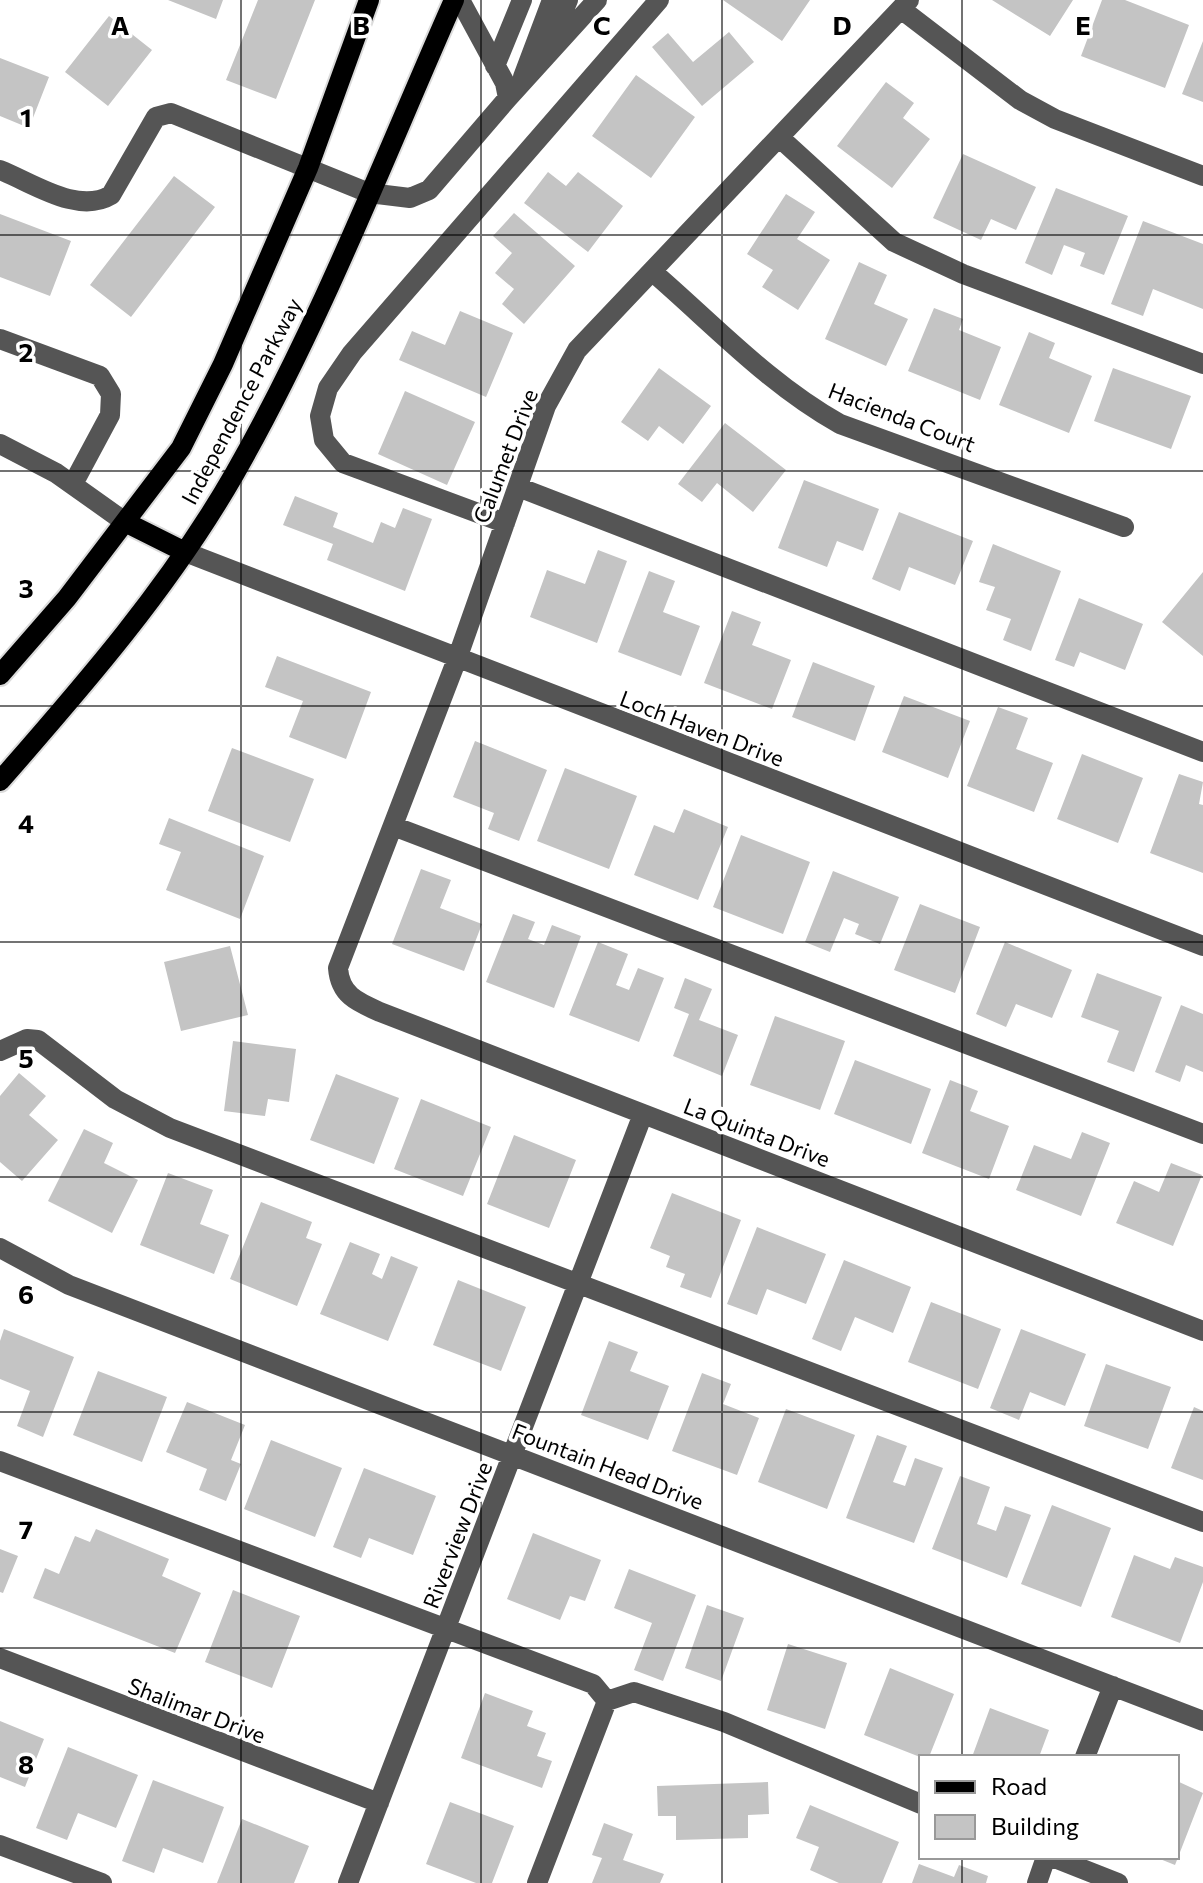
<svg xmlns="http://www.w3.org/2000/svg" width="1203" height="1883" viewBox="0 0 1203 1883" font-family="Commissioner,sans-serif">
<style>
.building{fill:#c4c4c4}
.lines{fill:none;stroke-linecap:round;stroke-linejoin:round}
.major-casing{stroke:#dbdbdb;stroke-width:24}
.minor{stroke:#555;stroke-width:20}
.major{stroke:#000;stroke-width:20}
.grid{fill:none;stroke:#000;stroke-width:2;stroke-opacity:0.55}
.labels{text-anchor:middle;dominant-baseline:central;stroke-width:7;stroke-linejoin:round;paint-order:stroke}
.street-label{font-size:22px;fill:#000;stroke:#fff}
.grid-label{font-size:26px;text-anchor:middle;font-weight:bold;fill:#000;stroke:#fff;stroke-width:7;stroke-linejoin:round;paint-order:stroke}
</style>
<rect width="100%" height="100%" fill="#fff"/>
<!-- building -->
<path class="building" d="M168,0H223L216,19Z
M258,0H315L276,99L226,80Z
M723,0H810L782,41Z
M992,0H1073L1050,36Z
M1102,0H1125L1189,25L1165,88L1081,56Z
M109,16L152,50L108,106L65,72Z
M729,32L754,62L702,106L652,47L668,33L693,62Z
M1203,41V102L1182,94Z
M0,58L49,77L29,128L0,116Z
M636,75L695,117L651,178L592,136Z
M886,82L914,103L903,118L930,139L892,188L837,146Z
M963,154L1036,187L1016,230L991,219L981,240L933,218Z
M548,172L566,186L578,172L623,206L588,252L524,203Z
M174,176L215,207L131,317L90,285Z
M1056,188L1128,216L1104,275L1080,266L1085,253L1064,245L1052,275L1025,263Z
M786,194L815,212L797,239L830,260L798,310L762,287L773,270L747,254Z
M514,213L575,266L524,324L502,304L514,289L495,273L512,253L493,236Z
M0,214L71,241L50,296L0,277Z
M1143,221L1203,244V309L1153,289L1143,316L1111,304Z
M859,262L887,275L874,304L908,319L886,366L825,339Z
M934,308L963,319L959,330L1001,347L980,400L908,371Z
M460,311L513,333L486,397L399,360L412,331L445,345Z
M1029,332L1055,343L1049,358L1092,376L1069,433L999,405Z
M659,368L711,406L683,444L659,426L648,441L621,422Z
M1113,368L1191,396L1171,449L1094,421Z
M405,391L475,422L447,485L378,454Z
M725,423L786,470L753,512L717,483L702,502L678,484Z
M804,480L879,509L863,551L837,541L827,567L778,548Z
M295,496L338,513L333,527L373,543L381,522L395,528L403,508L432,519L405,591L327,560L333,544L283,525Z
M899,512L973,541L955,585L909,567L900,591L872,579Z
M993,544L1061,571L1031,651L1003,640L1011,619L986,610L995,587L979,582Z
M598,550L627,561L597,643L530,617L547,570L585,584Z
M649,571L675,581L663,612L700,626L681,676L618,652Z
M1203,572V656L1162,622Z
M1079,598L1143,624L1125,670L1080,652L1074,667L1055,660Z
M732,611L761,622L752,645L791,660L772,709L704,683Z
M277,656L371,692L346,759L289,737L303,701L265,687Z
M813,662L875,686L855,741L792,717Z
M904,696L970,721L948,778L882,752Z
M998,707L1028,718L1016,749L1053,763L1034,812L967,786Z
M475,741L547,770L519,841L488,829L494,813L453,797Z
M232,748L314,779L290,842L208,811Z
M1082,754L1143,778L1118,843L1057,819Z
M565,768L637,796L609,869L537,841Z
M1179,774L1203,782L1199,804L1203,805V873L1150,853Z
M684,809L728,827L698,900L634,875L654,825L674,833Z
M169,818L264,856L240,919L166,890L181,852L159,844Z
M741,835L810,862L783,934L713,907Z
M421,869L451,880L440,908L482,924L464,971L392,944Z
M833,871L899,897L880,944L855,934L859,924L844,918L830,952L805,942Z
M920,904L980,927L955,993L894,970Z
M513,914L535,922L528,939L544,945L552,925L581,936L554,1008L486,982Z
M598,942L628,954L616,985L629,990L638,968L664,978L639,1042L569,1015Z
M1005,942L1072,970L1052,1018L1016,1004L1006,1027L976,1014Z
M230,946L248,1015L181,1031L164,962Z
M1097,973L1162,997L1134,1072L1107,1062L1119,1031L1081,1017Z
M685,978L712,989L699,1020L738,1035L722,1076L673,1056L689,1014L674,1008Z
M1181,1005L1203,1014V1072L1186,1065L1180,1082L1155,1072Z
M775,1016L845,1041L820,1110L750,1085Z
M233,1041L296,1049L289,1102L268,1099L265,1116L224,1111Z
M855,1060L931,1089L911,1144L834,1114Z
M19,1073L46,1096L29,1115L58,1140L22,1181L0,1162V1096Z
M336,1074L399,1098L374,1164L310,1140Z
M950,1080L978,1091L970,1111L1009,1126L989,1179L922,1153Z
M421,1099L491,1127L463,1196L394,1169Z
M84,1129L113,1143L104,1163L138,1180L112,1233L48,1201Z
M1082,1132L1110,1143L1081,1216L1016,1190L1034,1145L1071,1159Z
M514,1135L576,1160L549,1228L487,1204Z
M1171,1163L1202,1175L1173,1246L1116,1223L1134,1181L1159,1192Z
M168,1173L213,1190L200,1224L229,1235L214,1274L140,1245Z
M672,1193L741,1220L711,1298L680,1287L685,1274L666,1267L670,1256L650,1248Z
M261,1202L312,1222L306,1238L322,1244L297,1306L230,1279Z
M757,1227L826,1254L806,1304L767,1289L757,1315L727,1304Z
M350,1242L380,1254L372,1274L382,1279L391,1256L418,1267L388,1341L320,1314Z
M844,1260L911,1287L893,1333L855,1317L841,1351L812,1339Z
M458,1280L526,1307L501,1371L433,1345Z
M931,1302L1001,1329L978,1389L908,1362Z
M4,1329L74,1357L43,1437L17,1426L30,1391L0,1379V1341Z
M1021,1329L1086,1354L1065,1406L1030,1392L1019,1420L990,1408Z
M609,1341L638,1352L630,1371L669,1386L648,1440L581,1415Z
M1106,1364L1171,1387L1148,1449L1084,1426Z
M98,1371L167,1397L142,1462L73,1435Z
M702,1373L731,1384L723,1404L759,1418L737,1475L672,1451Z
M187,1402L245,1425L231,1460L241,1464L226,1501L199,1490L207,1469L166,1452Z
M1194,1407L1203,1411V1480L1171,1468Z
M786,1409L855,1435L827,1509L758,1482Z
M877,1435L907,1446L893,1482L905,1486L915,1458L943,1468L914,1543L846,1518Z
M271,1440L342,1468L315,1537L244,1509Z
M364,1468L436,1496L413,1555L369,1538L361,1558L333,1547Z
M960,1476L990,1487L977,1524L996,1531L1005,1506L1031,1515L1007,1578L932,1549Z
M1052,1505L1111,1528L1081,1607L1021,1584Z
M96,1529L169,1559L162,1576L201,1593L175,1653L33,1598L45,1568L59,1574L75,1536L90,1542Z
M533,1533L601,1560L585,1601L570,1596L560,1620L507,1599Z
M0,1549L18,1556L3,1593L0,1592Z
M1134,1555L1170,1569L1175,1557L1203,1567V1582L1180,1643L1111,1617Z
M629,1569L696,1595L663,1681L634,1670L652,1623L614,1608Z
M233,1590L300,1616L272,1688L205,1662Z
M707,1605L744,1618L721,1681L685,1668Z
M788,1644L847,1663L825,1729L767,1710Z
M890,1668L954,1694L929,1757H920L864,1735Z
M485,1693L533,1711L527,1726L546,1733L537,1756L552,1761L542,1788L461,1758Z
M990,1708L1049,1730L1039,1757H972Z
M0,1721L44,1739L25,1787L0,1777Z
M68,1747L138,1775L116,1828L78,1813L67,1840L36,1828Z
M153,1780L224,1807L203,1863L163,1848L154,1873L122,1861Z
M1177,1781L1203,1793L1175,1865L1155,1857H1177Z
M768,1782L769,1814L748,1815V1838L676,1840V1816H658L657,1786Z
M450,1802L514,1826L492,1883H476L426,1864Z
M810,1805L899,1842L882,1883H839L810,1870L819,1847L796,1838Z
M242,1819L309,1846L294,1883H217Z
M604,1823L633,1834L623,1860L664,1874L660,1883H592L602,1858L592,1855Z
M919,1864L954,1877L959,1865L988,1876L986,1883H912Z"/>
<g class="lines">
<defs>
<path id="major" d="M125,522L185,552
M0,675L67,598L181,448L223,364L308,168L369,0
M0,781C85,684 171,585 235,473C321,322 384,158 454,0"/>
</defs>
<!-- major casing -->
<use href="#major" class="major-casing"/>
<!-- minor -->
<path class="minor" d="M909,0L577,350L546,406L457,659L338,968C340,995 357,1002 380,1012L1203,1331
M901,9L1020,100L1055,119L1203,176
M549,46L568,0
M495,66L522,0
M523,77L552,0
M508,98L597,0
M780,138L894,242L963,274L1203,364
M0,170C33,183 78,215 111,195L156,117L171,113L369,193L410,198L429,190L508,98L505,83L460,0
M654,273C714,325 770,385 840,424L1124,527
M0,339L100,376L111,394L110,415L73,484
M0,444L56,473L125,522
M518,487L1203,752
M505,523L343,463L324,440L320,416L328,388L352,353L659,0
M185,552L1203,946
M393,826L1203,1134
M0,1051L27,1039L38,1040L115,1099L170,1128L1203,1522
M0,1248L69,1285L1203,1721
M0,1461L593,1684L607,1701L537,1883
M0,1658L379,1803
M607,1701L634,1692L724,1722L921,1804
M1085,1757L1113,1686
M0,1845L102,1883
M1052,1857L1118,1883
M348,1883L643,1114
M1037,1883L1046,1857"/>
<!-- major -->
<use href="#major" class="major"/>
</g>
<!-- grid -->
<path class="grid" d="M241,0V1883M481,0V1883M722,0V1883M962,0V1757M0,235H1203M0,471H1203M0,706H1203M0,942H1203M0,1177H1203M0,1412H1203M0,1648H1203M962,1857V1883"/>
<g class="labels">
<!-- street labels -->
<g class="street-label">
<text transform="translate(241 401) rotate(-62)">Independence Parkway</text>
<text transform="translate(902 417) rotate(21)">Hacienda Court</text>
<text transform="translate(505 456) rotate(-69)">Calumet Drive</text>
<text transform="translate(702 728) rotate(21)">Loch Haven Drive</text>
<text transform="translate(757 1132) rotate(21)">La Quinta Drive</text>
<text transform="translate(608 1466) rotate(21)">Fountain Head Drive</text>
<text transform="translate(457 1535) rotate(-69)">Riverview Drive</text>
<text transform="translate(197 1710) rotate(21)">Shalimar Drive</text>
</g>
</g>
<g class="grid-label">
<text x="120" y="35">A</text>
<text x="361" y="35">B</text>
<text x="602" y="35">C</text>
<text x="842" y="35">D</text>
<text x="1083" y="35">E</text>
<text x="26" y="127">1</text>
<text x="26" y="362">2</text>
<text x="26" y="598">3</text>
<text x="26" y="833">4</text>
<text x="26" y="1068">5</text>
<text x="26" y="1304">6</text>
<text x="26" y="1539">7</text>
<text x="26" y="1774">8</text>
</g>
<!-- legend -->
<rect x="919" y="1755" width="260" height="104" fill="#ffffff" stroke="#999999" stroke-width="2"/>
<rect x="935" y="1781" width="40" height="12" fill="#000000" stroke="#999999" stroke-width="2"/>
<text x="991" y="1795" font-size="24" fill="#000000">Road</text>
<rect x="935" y="1815" width="40" height="24" fill="#c4c4c4" stroke="#999999" stroke-width="2"/>
<text x="991" y="1835" font-size="24" fill="#000000">Building</text>
</svg>
